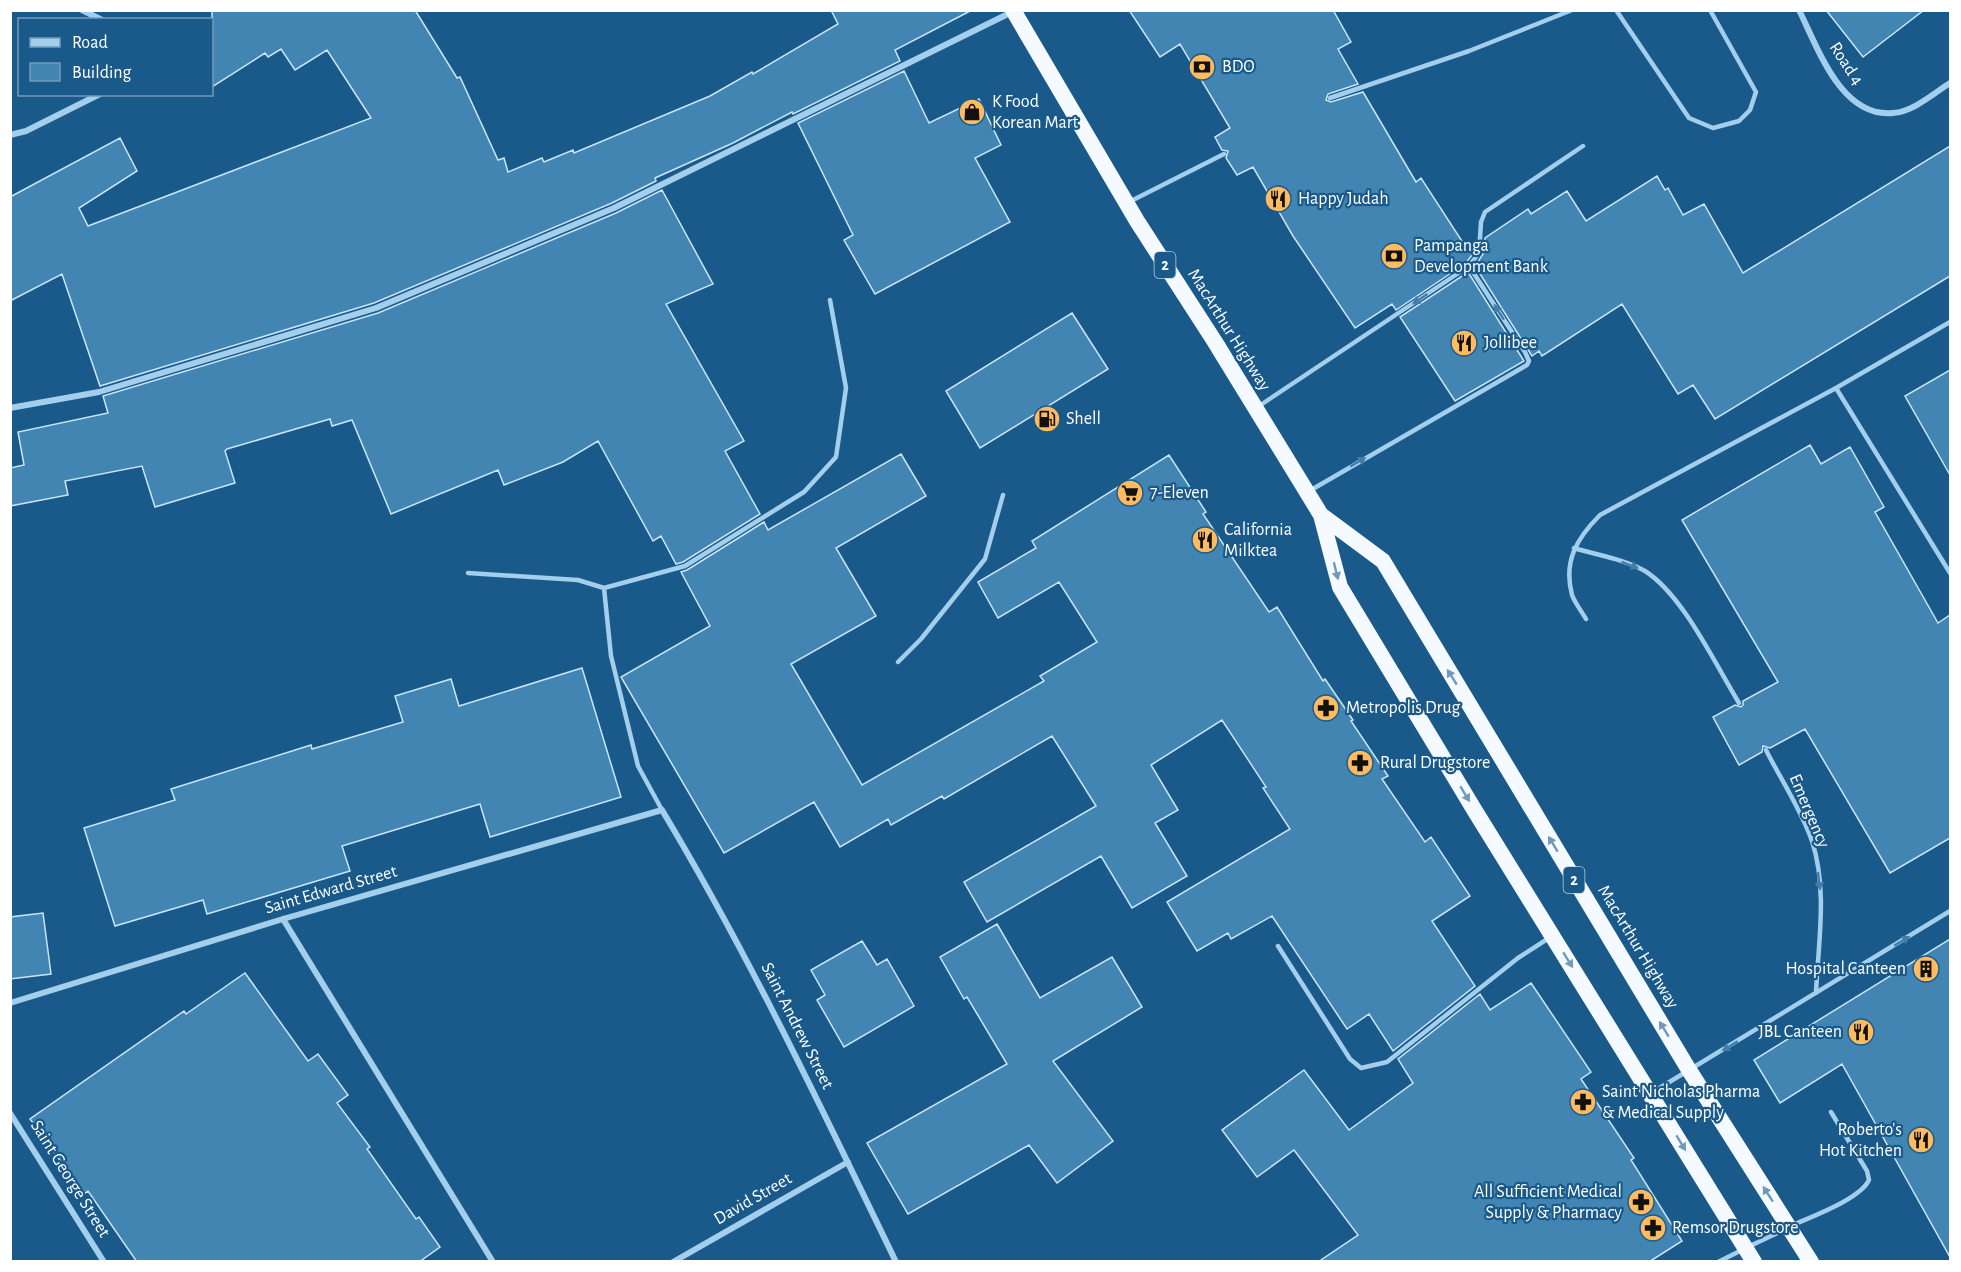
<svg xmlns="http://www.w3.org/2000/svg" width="1961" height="1272" viewBox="0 0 1961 1272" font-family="'Alegreya Sans',sans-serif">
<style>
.building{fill:#4284b2;stroke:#c9e6f9;stroke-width:1.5}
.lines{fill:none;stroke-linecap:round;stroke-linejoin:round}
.service{stroke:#a3cfed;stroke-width:4.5}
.minor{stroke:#a3cfed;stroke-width:6}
.trunk{stroke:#f4faff;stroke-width:16}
.oneway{fill:#437da8}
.oneway2{fill:#719ab9}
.labels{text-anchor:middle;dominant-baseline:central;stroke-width:4.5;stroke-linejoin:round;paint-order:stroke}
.shield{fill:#1a5a8a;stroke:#bacedc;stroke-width:1.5}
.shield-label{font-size:16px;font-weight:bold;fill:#fff}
.street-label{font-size:18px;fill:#fff;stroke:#1a5a8a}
.poi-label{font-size:18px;fill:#fff;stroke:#1a5a8a;text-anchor:start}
</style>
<rect width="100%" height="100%" fill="#1a5a8a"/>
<!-- building -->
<path class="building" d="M212,10H415L457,78L460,77L498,160L504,158L508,172L542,158L544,162L573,150L574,153L710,96L752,72L753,74L838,24L831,10H972L895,50L900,61L793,114L792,112L733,143L655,178L656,181L612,203L374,303L100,386L62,274L10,301V197L120,138L137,171L79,208L88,226L371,118L327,50L295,70L281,49L268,57L265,53L212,87Z
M1129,10H1333L1351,42L1338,49L1358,84L1328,94L1326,100L1331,102L1363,92L1416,182L1421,178L1467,249L1475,244V251L1466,263L1396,310L1392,304L1355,328L1293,236L1253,167L1237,175L1226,158L1228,151L1222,150L1215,137L1230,128L1180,44L1160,57Z
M1826,10H1924L1863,57Z
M904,71L929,123L979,99L1001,145L975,158L1010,222L875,294L844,240L853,235L798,123Z
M1950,146V276L1715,419L1693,385L1678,394L1622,304L1542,356L1539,351L1532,356L1475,266L1483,254L1485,238L1528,209L1531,214L1567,191L1586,221L1657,176L1665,190L1668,188L1683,215L1704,204L1743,273Z
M662,190L713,284L666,304L744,441L725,451L760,514L683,562L676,564L661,536L653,541L598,441L563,462L504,485L498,470L391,514L352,420L332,426L330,419L227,449L225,451L235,483L155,507L142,466L65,481L68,495L10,506V468L24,465L18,432L108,413L103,396L378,313L616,213Z
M1468,272L1524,361L1455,401L1400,317Z
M1072,313L1108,369L980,448L946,391Z
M1950,370V475L1905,396Z
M1810,445L1821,464L1850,447L1884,507L1875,512L1938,623L1950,615V838L1890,873L1805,729L1770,748L1763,746L1762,752L1739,765L1713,717L1735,705L1741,707L1743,705V701L1778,682L1682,520Z
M901,454L926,496L836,548L876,616L791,664L862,785L1044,681L1040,676L1097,642L1059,582L998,618L978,582L1036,548L1032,541L1169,455L1206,512L1203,514L1269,612L1277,607L1323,681L1325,679L1353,720L1351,721L1388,776L1382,779L1425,842L1431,837L1470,896L1432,921L1475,986L1393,1051L1369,1014L1347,1029L1272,916L1231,939L1228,933L1197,951L1167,902L1290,829L1263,788L1266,787L1222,720L1151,765L1178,810L1155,823L1187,876L1132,908L1101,856L987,922L964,882L1096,806L1052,736L944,799L942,796L891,825L888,819L840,847L814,802L724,853L621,677L710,626L681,572L687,570L764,522L768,530Z
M582,668L621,797L490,837L480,804L342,846L350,871L207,914L203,900L115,926L84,828L175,800L171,789L311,745L312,749L403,722L395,696L451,679L459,706Z
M43,913L51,974L10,979V917Z
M997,924L1040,998L1112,957L1142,1007L1053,1061L1113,1141L1057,1183L1029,1145L908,1214L867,1143L1007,1064L967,997L964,999L940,957Z
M1950,939V1257L1842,1064L1780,1103L1754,1060Z
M862,941L877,965L887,959L914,1006L844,1047L817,1000L825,995L811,970Z
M245,973L308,1061L318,1054L348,1095L337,1103L370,1147L367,1149L416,1219L419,1217L440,1247L419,1262H137L88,1191L84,1194L30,1119L184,1011L186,1014Z
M1531,983L1591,1072L1581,1079L1634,1158L1631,1160L1682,1241L1649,1262H1318L1358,1235L1294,1150L1257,1177L1222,1130L1304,1070L1349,1130L1413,1083L1398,1059L1480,994L1490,1010Z"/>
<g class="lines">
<!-- service -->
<path class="service" d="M1616,10L1689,118L1713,128L1739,121L1750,110L1756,92L1710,10
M1330,98L1469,51L1572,10
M1129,202L1224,154
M1836,388L1950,573
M1259,406L1469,266L1479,253L1481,222L1485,212L1583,146
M1311,490L1527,365L1529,361L1525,352L1469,266
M1574,548C1597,555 1624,559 1645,571C1683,595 1715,664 1739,703
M468,573L578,580L604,588L611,656L638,766L662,810
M604,588L685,566L804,492L836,457L846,388L830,300
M1586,619C1582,612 1575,603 1572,595C1563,561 1577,538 1600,515L1836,388L1950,322
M898,662L921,639L985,559L1003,495
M1766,750C1781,780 1801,809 1812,841C1828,890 1818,944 1816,993
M1278,946L1350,1059L1361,1068L1387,1062L1518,958L1549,938
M1653,1092L1950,911
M1793,1225C1813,1216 1860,1199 1869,1180L1867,1171L1831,1112
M1750,1246L1786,1229
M1718,1262L1742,1250"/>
<!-- minor -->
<path class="minor" d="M82,10L102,20
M1799,10C1818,48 1841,118 1893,113C1913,112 1934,93 1950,83
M10,135L26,131L100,94
M10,408L99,392L376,308L614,208L1012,12
M283,919L493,1262
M10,1003L283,919L662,810C749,955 822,1109 896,1262
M10,1113L104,1262
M673,1262L848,1162"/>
<!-- trunk -->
<path class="trunk" d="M1013,10L1137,221L1215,342L1321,515L1340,587L1475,811L1754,1262
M1321,515L1383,561L1689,1070L1811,1262"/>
</g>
<!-- one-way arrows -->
<defs><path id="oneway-solid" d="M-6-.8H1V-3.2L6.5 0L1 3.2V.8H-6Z" transform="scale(1.5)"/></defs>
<g class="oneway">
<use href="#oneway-solid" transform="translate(1420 299) rotate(146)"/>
<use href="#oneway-solid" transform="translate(1499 312) rotate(-123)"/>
<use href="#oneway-solid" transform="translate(1358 462) rotate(-30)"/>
<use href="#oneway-solid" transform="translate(1630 565) rotate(21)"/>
<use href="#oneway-solid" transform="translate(1819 881) rotate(83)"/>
<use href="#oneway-solid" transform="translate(1902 941) rotate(-31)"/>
<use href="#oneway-solid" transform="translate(1730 1046) rotate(149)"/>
</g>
<g class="oneway2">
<use href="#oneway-solid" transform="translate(1336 571) rotate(76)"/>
<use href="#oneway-solid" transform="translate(1452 677) rotate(-122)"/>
<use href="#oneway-solid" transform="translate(1465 794) rotate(59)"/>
<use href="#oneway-solid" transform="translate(1553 844) rotate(-121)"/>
<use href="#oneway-solid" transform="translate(1568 960) rotate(58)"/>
<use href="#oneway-solid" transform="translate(1664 1029) rotate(-121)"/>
<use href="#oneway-solid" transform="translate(1681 1143) rotate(59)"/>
<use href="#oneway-solid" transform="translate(1768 1194) rotate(-123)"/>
</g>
<!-- icons -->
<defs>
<symbol id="bank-disc" viewBox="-11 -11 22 22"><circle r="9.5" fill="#ffbb5f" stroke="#1a5a8a"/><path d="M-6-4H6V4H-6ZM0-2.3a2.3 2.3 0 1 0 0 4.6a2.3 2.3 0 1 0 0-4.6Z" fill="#111"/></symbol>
<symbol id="shop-disc" viewBox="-11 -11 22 22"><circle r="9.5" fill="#ffbb5f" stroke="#1a5a8a"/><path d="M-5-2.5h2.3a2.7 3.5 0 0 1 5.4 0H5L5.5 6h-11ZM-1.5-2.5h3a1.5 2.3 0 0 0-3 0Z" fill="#111"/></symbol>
<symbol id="restaurant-disc" viewBox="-11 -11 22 22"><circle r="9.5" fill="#ffbb5f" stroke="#1a5a8a"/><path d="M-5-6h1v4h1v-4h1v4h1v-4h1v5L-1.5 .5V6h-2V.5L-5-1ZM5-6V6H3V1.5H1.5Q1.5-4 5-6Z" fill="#111"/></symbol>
<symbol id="fuel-disc" viewBox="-11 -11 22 22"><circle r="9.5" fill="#ffbb5f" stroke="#1a5a8a"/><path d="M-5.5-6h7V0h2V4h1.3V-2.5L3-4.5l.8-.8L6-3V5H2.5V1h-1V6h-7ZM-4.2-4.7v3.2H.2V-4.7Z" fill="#111"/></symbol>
<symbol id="supermarket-disc" viewBox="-11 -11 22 22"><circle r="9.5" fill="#ffbb5f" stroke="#1a5a8a"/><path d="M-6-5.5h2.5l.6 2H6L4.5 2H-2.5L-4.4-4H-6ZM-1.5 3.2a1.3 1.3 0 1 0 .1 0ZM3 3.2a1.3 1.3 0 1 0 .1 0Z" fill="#111"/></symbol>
<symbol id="pharmacy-disc" viewBox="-11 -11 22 22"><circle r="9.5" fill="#ffbb5f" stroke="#1a5a8a"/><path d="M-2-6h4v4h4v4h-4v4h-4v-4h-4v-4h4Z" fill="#111"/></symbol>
<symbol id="building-disc" viewBox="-11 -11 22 22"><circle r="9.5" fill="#ffbb5f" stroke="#1a5a8a"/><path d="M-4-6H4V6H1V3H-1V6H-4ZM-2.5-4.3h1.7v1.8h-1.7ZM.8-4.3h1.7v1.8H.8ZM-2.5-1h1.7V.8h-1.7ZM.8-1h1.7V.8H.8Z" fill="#111"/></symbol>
</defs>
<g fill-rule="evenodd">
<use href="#bank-disc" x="1187" y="52" width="30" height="30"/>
<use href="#shop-disc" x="957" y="97" width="30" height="30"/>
<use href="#restaurant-disc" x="1263" y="184" width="30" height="30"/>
<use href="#bank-disc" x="1379" y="241" width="30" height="30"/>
<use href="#restaurant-disc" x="1449" y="328" width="30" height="30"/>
<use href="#fuel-disc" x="1032" y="404" width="30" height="30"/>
<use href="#supermarket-disc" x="1115" y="478" width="30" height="30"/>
<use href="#restaurant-disc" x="1190" y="525" width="30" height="30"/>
<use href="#pharmacy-disc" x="1311" y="693" width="30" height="30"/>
<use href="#pharmacy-disc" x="1345" y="748" width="30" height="30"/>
<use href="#building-disc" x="1911" y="954" width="30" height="30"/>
<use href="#restaurant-disc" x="1846" y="1017" width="30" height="30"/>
<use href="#pharmacy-disc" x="1568" y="1087" width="30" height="30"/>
<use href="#restaurant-disc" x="1906" y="1125" width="30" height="30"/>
<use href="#pharmacy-disc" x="1626" y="1187" width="30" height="30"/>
<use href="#pharmacy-disc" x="1638" y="1213" width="30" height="30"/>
</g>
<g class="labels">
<!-- shield labels -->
<g class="shield">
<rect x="1154.5" y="252" width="21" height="26" rx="4.5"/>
<rect x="1563.5" y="867" width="21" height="26" rx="4.5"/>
</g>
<g class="shield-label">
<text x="1165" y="265">2</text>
<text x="1574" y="880">2</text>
</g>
<!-- street labels -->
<g class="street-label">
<text transform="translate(1846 64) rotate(57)">Road 4</text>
<text transform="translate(1229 330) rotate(58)">MacArthur Highway</text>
<text transform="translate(1809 811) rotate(67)">Emergency</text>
<text transform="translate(331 890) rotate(-16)">Saint Edward Street</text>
<text transform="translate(1638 947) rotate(59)">MacArthur Highway</text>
<text transform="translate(797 1026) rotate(63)">Saint Andrew Street</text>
<text transform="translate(70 1179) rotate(58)">Saint George Street</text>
<text transform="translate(753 1199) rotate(-30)">David Street</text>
</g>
<!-- poi labels -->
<g class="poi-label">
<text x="1222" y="67">BDO</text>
<text x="992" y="102">K Food<tspan x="992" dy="21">Korean Mart</tspan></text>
<text x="1298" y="199">Happy Judah</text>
<text x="1414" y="246">Pampanga<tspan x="1414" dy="21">Development Bank</tspan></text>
<text x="1484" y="343">Jollibee</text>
<text x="1066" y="419">Shell</text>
<text x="1150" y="493">7-Eleven</text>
<text x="1224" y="530">California<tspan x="1224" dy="21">Milktea</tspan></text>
<text x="1346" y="708">Metropolis Drug</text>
<text x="1380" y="763">Rural Drugstore</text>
<text x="1906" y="969" text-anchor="end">Hospital Canteen</text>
<text x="1842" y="1032" text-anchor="end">JBL Canteen</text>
<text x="1602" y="1092">Saint Nicholas Pharma<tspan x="1602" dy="21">&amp; Medical Supply</tspan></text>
<text x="1902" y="1130" text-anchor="end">Roberto's<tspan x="1902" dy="21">Hot Kitchen</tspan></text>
<text x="1622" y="1192" text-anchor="end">All Sufficient Medical<tspan x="1622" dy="21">Supply &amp; Pharmacy</tspan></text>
<text x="1672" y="1228">Remsor Drugstore</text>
</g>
</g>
<!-- border -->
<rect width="1961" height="1272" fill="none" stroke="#ffffff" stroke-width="24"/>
<!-- legend -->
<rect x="18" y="18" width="195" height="78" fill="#1a5a8a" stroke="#769cb9" stroke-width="1.5"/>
<rect x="30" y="38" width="30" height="9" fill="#a3cfed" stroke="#769cb9" stroke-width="1.5"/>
<text x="72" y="48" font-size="18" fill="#ffffff">Road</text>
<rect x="30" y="63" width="30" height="18" fill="#4284b2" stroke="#769cb9" stroke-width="1.5"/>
<text x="72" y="78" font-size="18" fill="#ffffff">Building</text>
</svg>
